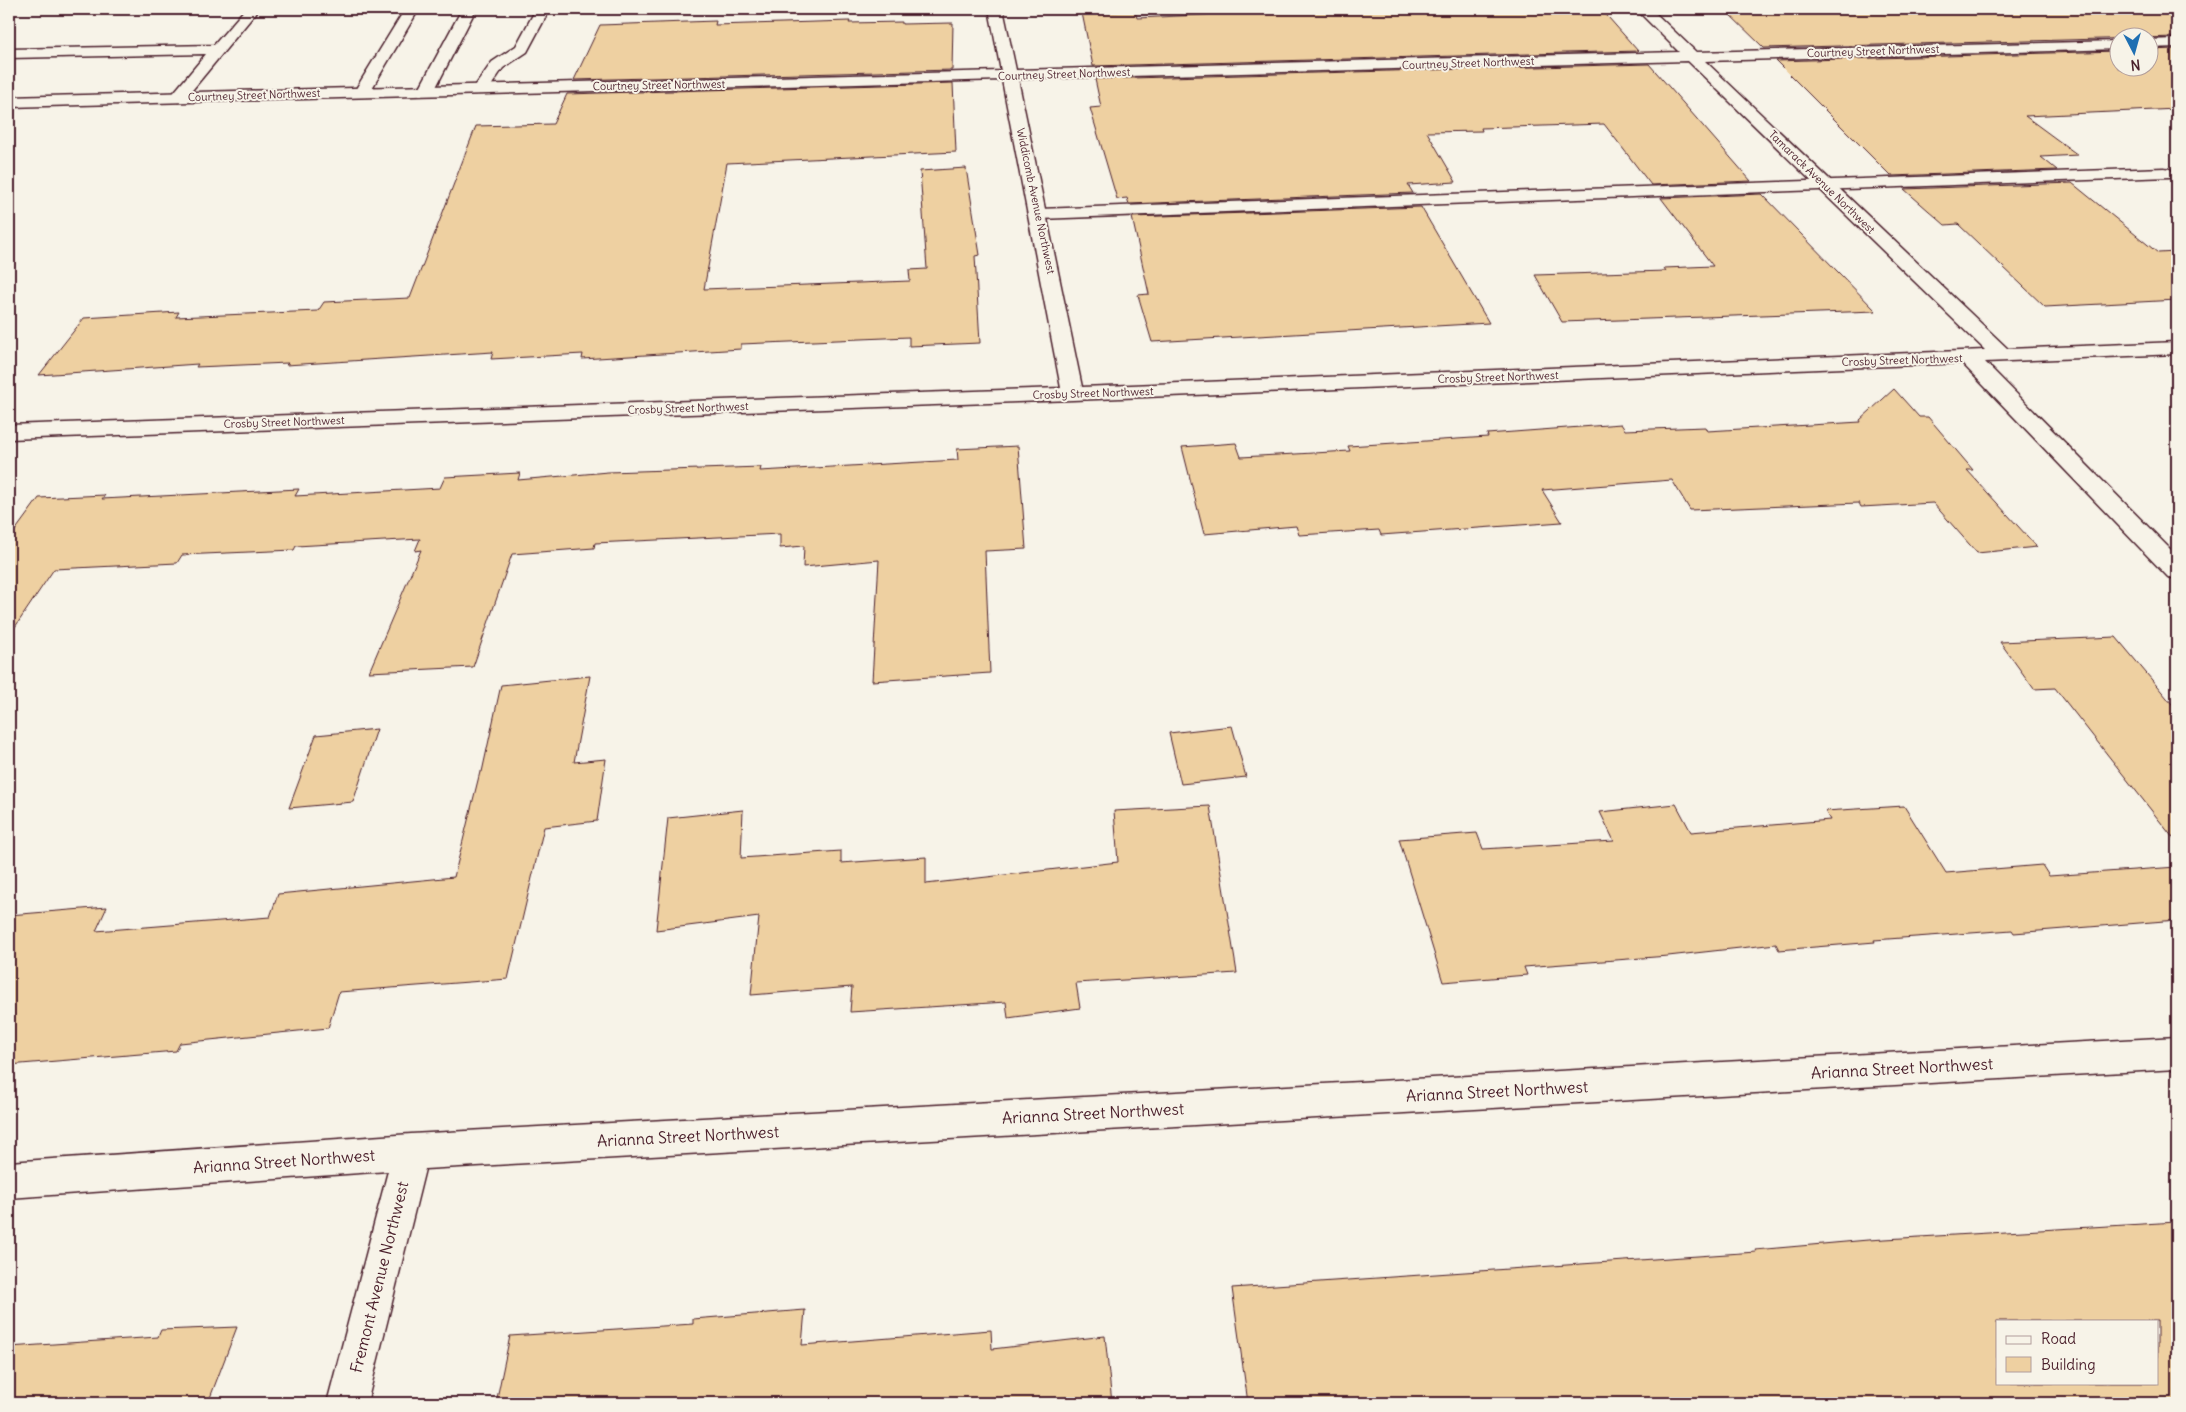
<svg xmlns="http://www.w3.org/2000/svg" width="2186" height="1412" viewBox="0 0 2186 1412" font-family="Delius,sans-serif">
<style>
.building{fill:#eed0a1;stroke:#4a1f2b;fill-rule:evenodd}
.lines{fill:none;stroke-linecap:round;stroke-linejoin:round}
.lane-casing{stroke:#4a1f2b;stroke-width:3}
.street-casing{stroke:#4a1f2b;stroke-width:3}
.lane{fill:#f7f3e8;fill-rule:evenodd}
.street{fill:#f7f3e8;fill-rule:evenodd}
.labels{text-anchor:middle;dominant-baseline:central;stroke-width:4;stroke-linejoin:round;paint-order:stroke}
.far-street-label{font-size:11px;fill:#4a1f2b;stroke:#f7f3e8}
.near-street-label{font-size:16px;fill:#4a1f2b;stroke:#f7f3e8}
</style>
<rect width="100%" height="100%" fill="#f7f3e8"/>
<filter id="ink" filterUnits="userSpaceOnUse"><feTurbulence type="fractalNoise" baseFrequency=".02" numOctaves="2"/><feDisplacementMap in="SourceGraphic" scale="10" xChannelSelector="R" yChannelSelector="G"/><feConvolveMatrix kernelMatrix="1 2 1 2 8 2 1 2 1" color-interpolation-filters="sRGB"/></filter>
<g filter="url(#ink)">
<!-- building -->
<path class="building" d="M1281,9H1601L1638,51L1093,66L1082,13L1135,11L1137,18L1282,11Z
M1724,9H2177V37L1764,48Z
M716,21L715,25L850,21L849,23L902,22V24L953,23L952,70L574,80L600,25Z
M2177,49V109L2025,116L2078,155L2041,157L2057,170L1891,176L1776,61L2118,51V68H2148V50Z
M1649,64L1751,181L1651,185L1604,124L1481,128L1482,131L1427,132L1456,182L1408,185L1413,193L1129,204L1127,198L1117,199L1090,108L1101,107L1095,79Z
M953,83L956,152L727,163L704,289L910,281L909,270L927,269L920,171L966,168L980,255L975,256L980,343L909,346V337L741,344V349L582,359L583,354L491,359L493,352L286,365L288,363L196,367L198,364L39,375L84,318L179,312L176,317L318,311L324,302L410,298L476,126L553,124L567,94Z
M2072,183L2158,253L2177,252V300L2045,307L1958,224L1945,225L1904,189Z
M1762,194L1876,311L1562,322L1535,275L1666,271L1664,268L1713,266L1661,198Z
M1421,207L1489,323L1152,342L1138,295L1149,294L1132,217Z
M1894,389L1919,417H1928L1973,470H1967L2037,547L1977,553L1933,503L1861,507L1859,503L1690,510L1672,480L1542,490L1562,522L1381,535L1379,530L1299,535L1296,526L1204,534L1182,447L1236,443L1241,457L1350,451L1348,446L1488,437L1487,434L1621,424L1625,430L1705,427L1707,431L1861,422L1860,420Z
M1018,446L1026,549L985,551L990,673L872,681L879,560L803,567L804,546L780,548V534L595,543L594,548L512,554L473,667L369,672L421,550L415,551L420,539L296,546L294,550L182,555L177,563L54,569L9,636V539L39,498L105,495L102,499L299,489L295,496L440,488L445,477L520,473L518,480L608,472L761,467L760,471L958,460L957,449Z
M2116,637L2177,710V843L2055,688L2034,689L2000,642Z
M590,676L574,762L606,759L597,821L544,827L508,979L339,992L328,1028L180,1043L176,1051L9,1065V915L107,907L96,931L270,917L278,894L454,877L480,772H482L501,685Z
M1232,726L1246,777L1181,784L1169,733Z
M377,729L353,802L289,808L316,735Z
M1676,804L1691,832L1830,820L1825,811L1904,806L1946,873L2042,865L2049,876L2177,867V920L2014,933L2012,930L1874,940L1875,942L1779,950L1776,944L1668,956L1524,967L1527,975L1443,982L1399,839L1477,833L1483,849L1614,841L1600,812Z
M1210,806L1237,973L1076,983L1080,1008L1008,1018L1006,1002L850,1012L852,987L751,995L759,917L656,930L668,818L743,810L741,858L841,851V863L926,857V884L1118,862L1114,811Z
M2177,1222V1403H1248L1232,1288L1756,1252L1755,1250L1868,1240ZM1997,1321H2157V1383H1997Z
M805,1310L802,1345L991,1330L992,1349L1105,1336L1112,1403H496L510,1336L693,1324V1319Z
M237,1327L208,1403H9V1347L158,1337L161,1330Z"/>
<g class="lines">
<defs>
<path id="lane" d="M245,9H259L184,100L178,102L170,97L206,54L9,58V49L214,45Z
M405,9H419L368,95H356L354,92Z
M462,9H476L434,91L432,94H420L418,91Z
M536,9H550L527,52L503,68L487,92H475L473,89L492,62L516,46Z
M2164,168L2170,169L2173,173L2170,177L1039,219L1033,218L1030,214L1033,210L1039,209Z"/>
<path id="street" d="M989,9H1003L1016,70L1679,52L1636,9H1651L1696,52L2118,41V49L1705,61L2008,349L2177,342V354L1985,362L2177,556V579L2168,577L1962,363L1073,400L9,439V425L1061,388L1002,80L9,107V97L1001,71ZM1688,61L1985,350L1082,387L1018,79Z
M2177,39V47L2148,48V40Z
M2177,1037V1069L425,1169L367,1403H327L388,1171L9,1198V1162L411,1134Z"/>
</defs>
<!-- lane casing -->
<use href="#lane" class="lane-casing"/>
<!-- street casing -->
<use href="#street" class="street-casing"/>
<!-- lane -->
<use href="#lane" class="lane"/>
<!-- street -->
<use href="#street" class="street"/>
</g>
</g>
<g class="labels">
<!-- far-street labels -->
<g class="far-street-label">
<text transform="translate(1873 51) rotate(-2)">Courtney Street Northwest</text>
<text transform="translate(1468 63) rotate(-2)">Courtney Street Northwest</text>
<text transform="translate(1064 74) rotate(-2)">Courtney Street Northwest</text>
<text transform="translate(659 85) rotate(-1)">Courtney Street Northwest</text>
<text transform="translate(254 95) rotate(-2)">Courtney Street Northwest</text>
<text transform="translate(1822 182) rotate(44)">Tamarack Avenue Northwest</text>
<text transform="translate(1036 201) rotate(78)">Widdicomb Avenue Northwest</text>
<text transform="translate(1902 360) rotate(-2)">Crosby Street Northwest</text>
<text transform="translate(1498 377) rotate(-2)">Crosby Street Northwest</text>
<text transform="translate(1093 393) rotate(-2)">Crosby Street Northwest</text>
<text transform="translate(688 408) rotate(-2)">Crosby Street Northwest</text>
<text transform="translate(284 422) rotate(-2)">Crosby Street Northwest</text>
</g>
<!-- near-street labels -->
<g class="near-street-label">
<text transform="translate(1902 1068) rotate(-3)">Arianna Street Northwest</text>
<text transform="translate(1497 1091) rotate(-3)">Arianna Street Northwest</text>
<text transform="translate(1093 1113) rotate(-3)">Arianna Street Northwest</text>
<text transform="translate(688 1136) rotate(-3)">Arianna Street Northwest</text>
<text transform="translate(284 1161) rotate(-4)">Arianna Street Northwest</text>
<text transform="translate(379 1277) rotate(-76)">Fremont Avenue Northwest</text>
</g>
</g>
<!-- margin -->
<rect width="2186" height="1412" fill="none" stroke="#f7f3e8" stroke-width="30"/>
<rect x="15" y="15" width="2156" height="1382" fill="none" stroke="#4a1f2b" stroke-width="2" filter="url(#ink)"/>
<!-- legend -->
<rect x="1996" y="1320" width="162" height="65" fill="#f7f3e8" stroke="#b29e9c"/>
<rect x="2006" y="1336" width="25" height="8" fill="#f7f3e8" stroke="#b29e9c"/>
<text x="2041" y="1344" font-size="15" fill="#4a1f2b">Road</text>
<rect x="2006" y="1357" width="25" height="15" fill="#eed0a1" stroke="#b29e9c"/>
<text x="2041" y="1370" font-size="15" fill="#4a1f2b">Building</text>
<!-- north arrow -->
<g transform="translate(2134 52) rotate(174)"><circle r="24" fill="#f7f3e8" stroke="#b29e9c"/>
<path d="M0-4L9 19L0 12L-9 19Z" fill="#1f6fb2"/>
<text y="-8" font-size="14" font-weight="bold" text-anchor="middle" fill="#4a1f2b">N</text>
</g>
</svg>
